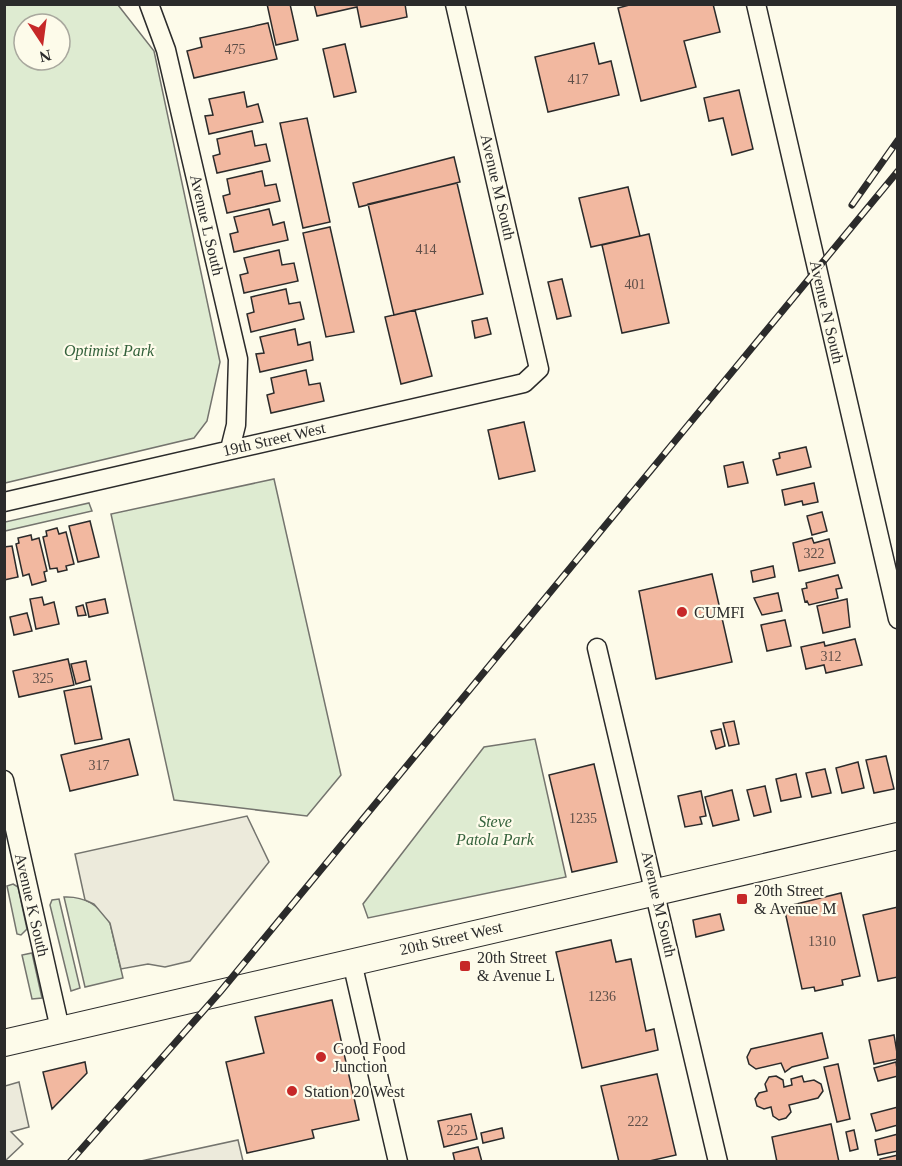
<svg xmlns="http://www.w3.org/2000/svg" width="902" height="1166" viewBox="0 0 902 1166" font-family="'Times New Roman',serif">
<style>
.green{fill:#deebd1;stroke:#74746e;stroke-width:1.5;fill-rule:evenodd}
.parking{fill:#eceadb;stroke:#74746e;stroke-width:1.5}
.building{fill:#f2b8a0;stroke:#2b2b2b;stroke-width:1.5}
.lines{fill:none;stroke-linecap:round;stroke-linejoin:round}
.minor-casing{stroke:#2b2b2b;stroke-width:21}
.secondary-casing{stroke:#2b2b2b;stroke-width:28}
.minor{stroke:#fdfbea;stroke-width:18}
.secondary{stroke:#fdfbea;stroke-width:26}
.rail-casing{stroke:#2b2b2b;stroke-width:7}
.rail{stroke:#fdfbea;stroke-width:4.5;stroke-dasharray:14;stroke-linecap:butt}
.poi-dot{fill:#c62828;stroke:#fdfbea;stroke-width:2}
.labels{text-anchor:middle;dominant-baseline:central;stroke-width:4.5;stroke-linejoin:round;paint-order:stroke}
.number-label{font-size:14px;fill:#5d4e48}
.street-label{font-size:16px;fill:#2b2b2b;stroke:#fdfbea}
.park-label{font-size:16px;font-style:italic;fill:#34623c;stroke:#fdfbea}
.poi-label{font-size:16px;fill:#2b2b2b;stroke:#fdfbea;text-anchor:start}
</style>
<rect width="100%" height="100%" fill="#fdfbea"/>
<!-- green -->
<path class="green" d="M5,4L118,5L154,51L220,362L207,421L194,438L5,483ZM24,24H60V60H24Z
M274,479L341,775L307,816L174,800L111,514Z
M89,503L92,511L5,531V522Z
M535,739L566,877L368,918L363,904L484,747Z
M13,884L18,887L27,929L21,935L17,934L7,886Z
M64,897C85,896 99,905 110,923L123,978L85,987Z
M59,899L80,988L71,991L50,905L52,900Z
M32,953L42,998L32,999L22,955Z"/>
<!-- parking -->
<path class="parking" d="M247,816L269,862L190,961L165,967L148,964L121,969L110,923L94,904L85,900L75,854Z
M19,1082L29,1127L11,1132L23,1144L5,1161V1086Z
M238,1140L243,1161H141Z"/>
<!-- building -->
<path class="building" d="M267,4H290L298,40L276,45Z
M314,4H405L407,17L361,27L357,7L317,16Z
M633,4H713L720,32L684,41L696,87L641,101L618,8Z
M268,23L277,59L194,78L187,51L202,47L200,38Z
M594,43L599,64L611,61L619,95L548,112L535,57Z
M345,44L356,92L334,97L323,49Z
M739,90L753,149L732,155L723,118L709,121L704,98Z
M244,92L247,107L258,104L263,122L209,134L205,116L213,115L209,99Z
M307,118L330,222L303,228L280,123Z
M252,131L255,146L266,144L270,161L217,173L213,156L220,154L217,139Z
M454,157L460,182L359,207L353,183Z
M262,171L265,186L276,184L280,201L227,213L223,196L230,194L227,179Z
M457,183L483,294L394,315L368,204Z
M628,187L640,236L591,247L579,198Z
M269,209L273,225L284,222L288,240L234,252L230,234L238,232L234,217Z
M330,227L354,332L326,337L303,233Z
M649,234L669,323L622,333L602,245Z
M279,250L282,265L294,263L298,281L244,293L240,275L248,273L244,258Z
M562,279L571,316L557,319L548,282Z
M286,289L289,304L300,302L304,319L251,332L247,314L254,312L251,297Z
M415,310L432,376L401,384L385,317Z
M487,318L491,334L475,338L472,321Z
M295,329L298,345L310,342L313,360L260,372L256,354L264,353L260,337Z
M306,370L309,385L320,383L324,401L271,413L267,395L274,393L271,378Z
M524,422L535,471L499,479L488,430Z
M806,447L811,467L777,475L773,460L780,458L779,453Z
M743,462L748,483L728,487L724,466Z
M814,483L818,502L803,505L802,501L785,505L782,490Z
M822,512L827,531L812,535L807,516Z
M90,521L99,557L78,562L69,526Z
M57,528L59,534L66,532L74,564L66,566L67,570L58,572L57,568L50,569L43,537L47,536L46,531Z
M31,535L32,540L39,538L47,571L44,572L46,581L32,585L29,574L23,576L16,544L19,543L18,538Z
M812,538L814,543L829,539L835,563L799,571L793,543Z
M12,546L18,577L4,580V547Z
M773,566L775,577L753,582L751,571Z
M712,574L732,662L656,679L639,591Z
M838,575L842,588L836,589L838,598L809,605L807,601L805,602L802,589L807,588L806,583Z
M778,593L782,611L762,615L754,598Z
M42,597L44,605L54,602L59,624L36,629L30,599Z
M105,599L108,613L89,617L86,603Z
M847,599L850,627L823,633L817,606Z
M83,605L86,615L78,616L76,607Z
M27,613L32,631L14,635L10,617Z
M785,620L791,646L767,651L761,625Z
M855,639L862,665L826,673L824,665L806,669L801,647L824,642L825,646Z
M68,659L74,685L19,697L13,671Z
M86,661L90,680L76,684L71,664Z
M91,686L102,739L75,744L64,691Z
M734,721L739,744L729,746L723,723Z
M721,729L725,746L716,749L711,731Z
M129,739L138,775L70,791L61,755Z
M886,756L894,789L874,793L866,760Z
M858,762L864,788L842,793L836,768Z
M594,764L617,862L572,872L549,775Z
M825,769L831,793L812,797L806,773Z
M796,774L801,797L781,801L776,779Z
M765,786L771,812L754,816L747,790Z
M732,790L739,820L713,826L705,797Z
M701,791L706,816L700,817L702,824L685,827L678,796Z
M841,893L860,976L842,980L843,985L815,991L814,987L802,989L784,907Z
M898,907V977L878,981L863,915Z
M720,914L724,930L696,937L693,920Z
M611,940L616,962L631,959L646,1031L654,1029L658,1050L582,1068L556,952Z
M332,1000L359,1120L312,1130L314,1138L247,1153L226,1062L264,1053L255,1017Z
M822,1033L828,1058L792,1067L785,1072L781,1063L756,1069L749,1064L747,1057L751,1049Z
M894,1035L898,1059L874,1064L869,1040Z
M85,1062L87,1073L52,1109L43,1072Z
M896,1062L898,1076L878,1081L874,1068Z
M838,1064L850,1119L837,1122L824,1067Z
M657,1074L676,1155L645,1162H619L601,1086Z
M776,1076L783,1080L784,1087L792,1085L791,1079L802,1076L804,1082L814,1080L821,1084L823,1091L818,1098L789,1105L791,1112L786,1118L779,1120L773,1116L771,1107L764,1109L757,1106L755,1099L759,1093L767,1091L765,1084L769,1077Z
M898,1107V1125L876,1131L871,1114Z
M471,1114L477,1139L444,1147L438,1121Z
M831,1124L839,1162H777L772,1137Z
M502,1128L504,1138L483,1143L481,1133Z
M854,1130L858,1149L850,1151L846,1132Z
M898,1134V1151L878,1155L875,1140Z
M478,1147L482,1162H455L453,1153Z
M898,1155V1162H880V1159Z"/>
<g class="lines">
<defs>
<path id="minor" d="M149,4L166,50L238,359L236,425L230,449
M756,4L898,619
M4,502L524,383L539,369L455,4
M597,648L718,1162
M4,780L60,1029
M352,962L398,1162"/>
<path id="secondary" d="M4,1043L898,836"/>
</defs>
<!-- minor casing -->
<use href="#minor" class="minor-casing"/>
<!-- secondary casing -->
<use href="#secondary" class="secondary-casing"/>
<!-- minor -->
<use href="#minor" class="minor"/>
<!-- secondary -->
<use href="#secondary" class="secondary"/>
<defs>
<path id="rail" d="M852,205L898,140
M70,1162L220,992L898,171"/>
</defs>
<!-- rail casing -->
<use href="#rail" class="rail-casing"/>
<!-- rail -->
<use href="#rail" class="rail"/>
</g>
<!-- markers -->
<g class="poi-dot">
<circle cx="682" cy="612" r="6"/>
<rect x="736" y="893" width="12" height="12" rx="3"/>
<rect x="459" y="960" width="12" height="12" rx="3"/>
<circle cx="321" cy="1057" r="6"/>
<circle cx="292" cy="1091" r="6"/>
</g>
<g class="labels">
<!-- number labels -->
<g class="number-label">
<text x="235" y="49">475</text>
<text x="578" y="79">417</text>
<text x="426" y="249">414</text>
<text x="635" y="284">401</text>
<text x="814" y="553">322</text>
<text x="831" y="656">312</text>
<text x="43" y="678">325</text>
<text x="99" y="765">317</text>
<text x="583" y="818">1235</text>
<text x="822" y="941">1310</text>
<text x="602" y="996">1236</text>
<text x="638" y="1121">222</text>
<text x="457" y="1130">225</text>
</g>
<!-- street labels -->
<g class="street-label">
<text transform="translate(498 187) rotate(77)">Avenue M South</text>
<text transform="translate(207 225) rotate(77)">Avenue L South</text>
<text transform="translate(827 312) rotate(77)">Avenue N South</text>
<text transform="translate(274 439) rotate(-13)">19th Street West</text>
<text transform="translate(659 904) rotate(77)">Avenue M South</text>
<text transform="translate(32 905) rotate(77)">Avenue K South</text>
<text transform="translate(451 938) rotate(-13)">20th Street West</text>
</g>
<!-- park labels -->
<g class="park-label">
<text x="109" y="350">Optimist Park</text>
<text x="495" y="821">Steve<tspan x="495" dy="18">Patola Park</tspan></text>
</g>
<!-- poi labels -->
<g class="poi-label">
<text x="694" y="612">CUMFI</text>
<text x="754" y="890">20th Street<tspan x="754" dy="18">&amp; Avenue M</tspan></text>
<text x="477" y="957">20th Street<tspan x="477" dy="18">&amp; Avenue L</tspan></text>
<text x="333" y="1048">Good Food<tspan x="333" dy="18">Junction</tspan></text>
<text x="304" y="1091">Station 20 West</text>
</g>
</g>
<!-- border -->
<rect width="902" height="1166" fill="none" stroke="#2b2b2b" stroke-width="12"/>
<!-- north arrow -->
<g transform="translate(42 42) rotate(167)"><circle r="28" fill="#fdfbea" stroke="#a9a89e" stroke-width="1.5"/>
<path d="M0-4.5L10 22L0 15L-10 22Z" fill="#c62828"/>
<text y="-9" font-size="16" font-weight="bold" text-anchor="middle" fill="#2b2b2b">N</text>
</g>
</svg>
